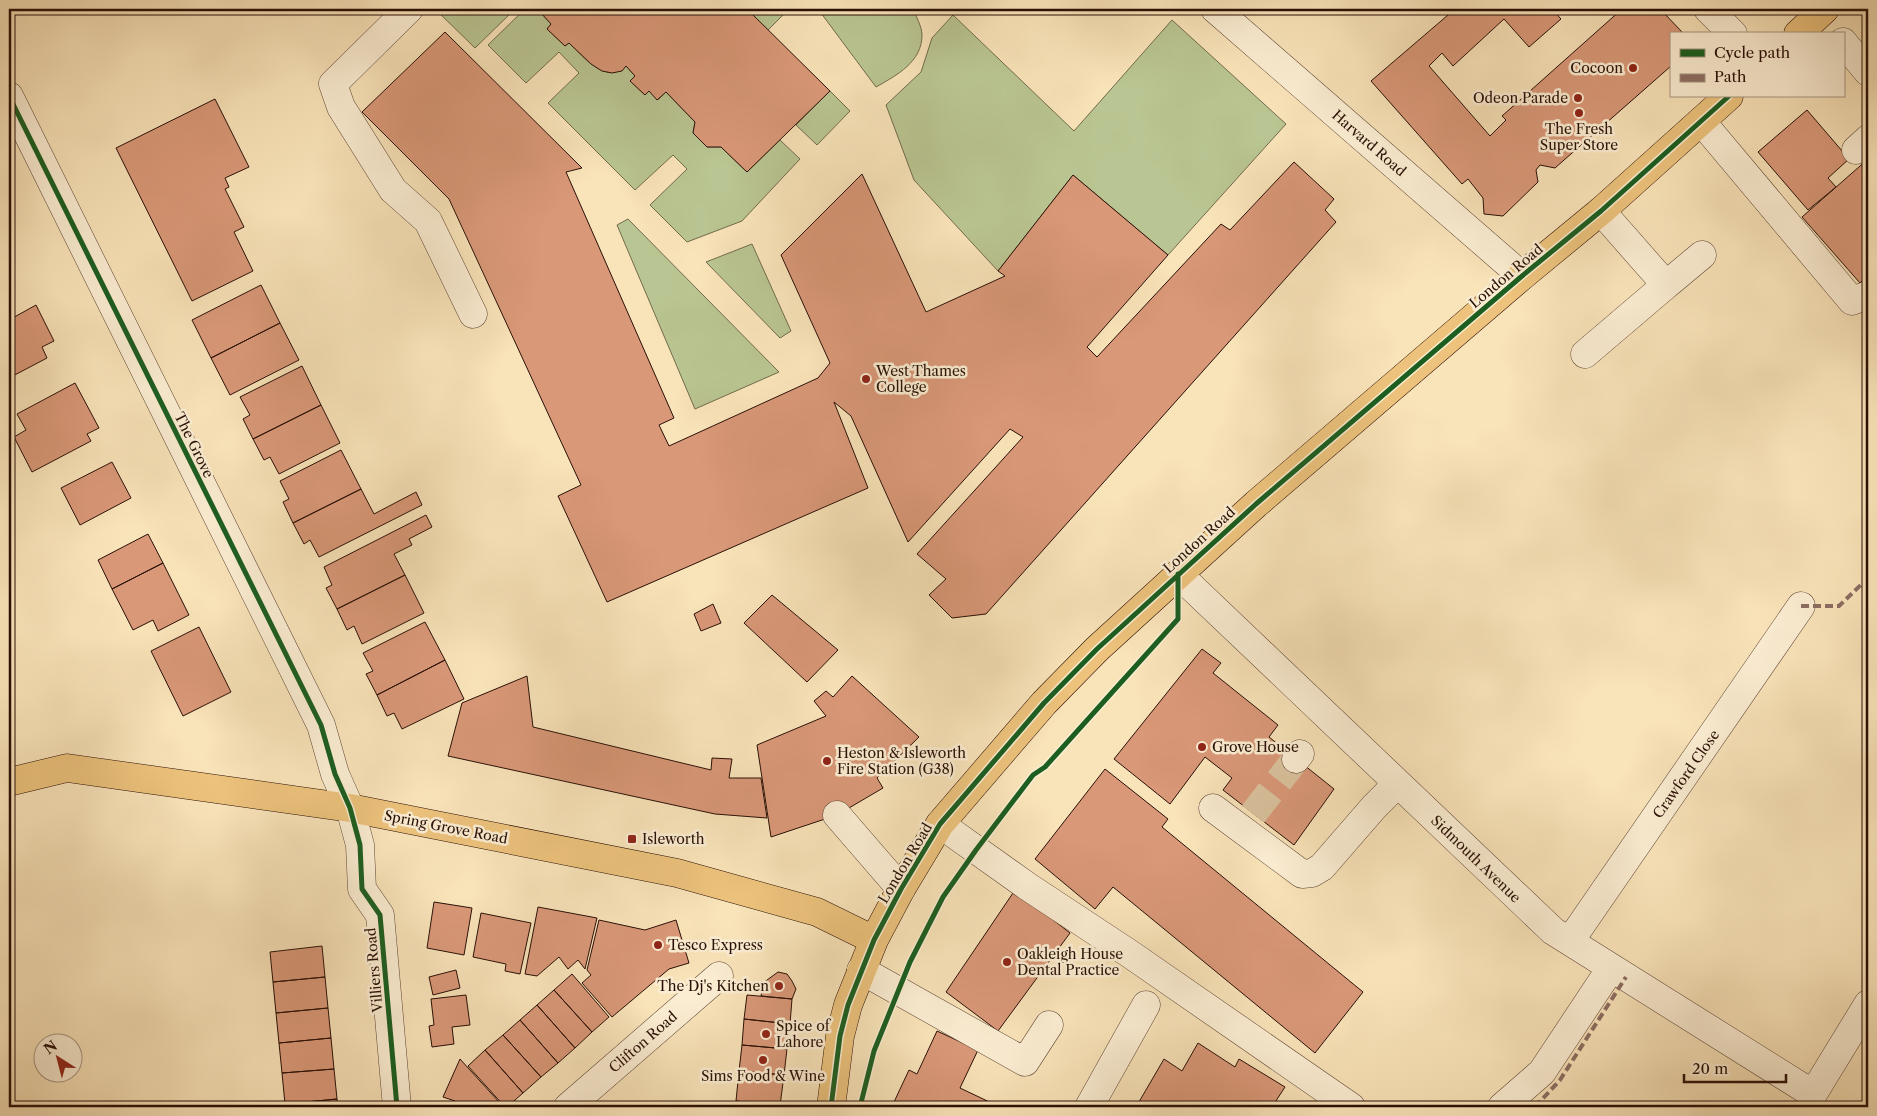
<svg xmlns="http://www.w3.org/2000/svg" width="1877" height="1116" viewBox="0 0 1877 1116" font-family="'Libre Caslon Text',serif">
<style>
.green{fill:#b9c592;stroke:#716a4c}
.building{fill:#d99878;stroke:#290f06}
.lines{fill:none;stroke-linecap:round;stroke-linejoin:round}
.minor-tunnel{stroke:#dac39e;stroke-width:28;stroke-dasharray:28 14;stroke-linecap:butt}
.minor-casing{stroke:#5d4433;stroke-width:29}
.major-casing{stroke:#290f06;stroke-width:29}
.minor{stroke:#fbedd2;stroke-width:28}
.major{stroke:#ecc27c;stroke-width:28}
.quiet{stroke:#8d6e63;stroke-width:4;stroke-dasharray:8 4;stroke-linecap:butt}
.cycleway-casing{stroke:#fbedd2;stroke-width:8}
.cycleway{stroke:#1b5e20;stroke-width:5}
.poi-dot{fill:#8f2418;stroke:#fbedd2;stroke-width:2}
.labels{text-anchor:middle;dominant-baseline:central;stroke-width:5;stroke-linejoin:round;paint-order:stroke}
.poi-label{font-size:14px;fill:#290f06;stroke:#fbedd2;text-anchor:start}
.street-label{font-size:14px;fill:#290f06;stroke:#fbedd2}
</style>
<rect width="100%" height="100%" fill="#f9e3b9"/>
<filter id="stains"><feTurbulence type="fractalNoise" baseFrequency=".004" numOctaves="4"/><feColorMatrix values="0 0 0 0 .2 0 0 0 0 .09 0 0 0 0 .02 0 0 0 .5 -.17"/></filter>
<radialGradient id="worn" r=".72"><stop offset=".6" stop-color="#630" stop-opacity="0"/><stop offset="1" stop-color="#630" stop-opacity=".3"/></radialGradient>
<!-- green -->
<path class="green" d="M435,9H515L475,48Z
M525,9H546L541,13L551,24L547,29L565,46L569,43C584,57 605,85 626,66L635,76L630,81L645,95L649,91L658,100L666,92L695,122L693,133L707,147H721L747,172L780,140L800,159L742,221L687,242L650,205L687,169L673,155L635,190L548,103L579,73L559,52L526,83L488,45Z
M747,9H780L784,14L768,30Z
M818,9H913C916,16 922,27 922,35C922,62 897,75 876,87Z
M953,15L1074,131L1172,20L1286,124L1168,255L1073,175L998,271L914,180L886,105L921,72L932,38Z
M830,91L850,111L817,145L796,125Z
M628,219L779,372L695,409L617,225Z
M752,244L791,331L780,338L706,262Z"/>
<!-- building -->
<path class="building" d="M546,9H747L830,91L747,172L721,147H707L693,133L695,122L666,92L657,100L649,91L645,95L630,81L635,76L626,66L622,71L612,73L602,71L591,64L569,43L565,46L547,29L551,24L541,13Z
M1455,9H1552L1561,19L1529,47L1504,19L1453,66L1442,53L1429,66L1490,136L1506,120L1502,116L1622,9H1660L1684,34H1671V66L1555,168L1540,165L1536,170L1538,182L1503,216L1484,214L1483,198L1468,179L1462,184L1371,81Z
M445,32L582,168L566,172L674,418L659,425L669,446L818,378L830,363L781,255L862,174L926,312L1005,276L998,271L1073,175L1168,255L1087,347L1097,357L1221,224L1230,230L1294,162L1334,199L1325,210L1336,222L986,614L952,618L929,595L946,579L917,554L1023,437L1010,429L908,542L851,416L834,402L868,488L607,602L558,496L581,485L449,199L362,112Z
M215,99L249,167L225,178L229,187L225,189L244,227L234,232L253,271L192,301L116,148Z
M1807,110L1849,159L1828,178L1836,187L1808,210L1758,152Z
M1868,159V275L1860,283L1802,217Z
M261,285L280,323L211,358L192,320Z
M36,305L54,341L42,347L47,358L9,378V320Z
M280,323L299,360L230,395L211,358Z
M302,366L321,405L253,439L243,419L250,415L240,397Z
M75,383L99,428L87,434L91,441L32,472L14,437L26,430L17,414Z
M321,405L340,443L279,474L270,457L264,460L253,439Z
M341,450L361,489L293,523L283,502L289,499L280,481Z
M112,462L131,498L80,525L61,488Z
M361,489L374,514L416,492L422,505L319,557L310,540L304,544L293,523Z
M426,515L432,527L409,539L412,545L394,554L405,575L337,609L326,588L332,585L324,567Z
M148,534L163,563L112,589L98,560Z
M163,563L189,615L158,631L153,620L133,630L112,589Z
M405,575L424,613L362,644L354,626L347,630L337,609Z
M772,595L838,650L807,682L744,623Z
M713,604L721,623L701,631L694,614Z
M425,622L445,660L377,695L366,674L373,671L363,653Z
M199,627L231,692L183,716L151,651Z
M1202,649L1221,663L1213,673L1278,725L1269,737L1334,789L1294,845L1223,790L1232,778L1205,757L1170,804L1114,759Z
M445,660L464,699L402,729L394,713L387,716L377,695Z
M527,676L533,727L711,770L712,758L732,759L729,778H761L767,818L715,814L448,756L462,703Z
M852,676L919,737L877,778L883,788L837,815L771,837L757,745L826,716L814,701L826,691L833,697Z
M1105,769L1168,819L1162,827L1363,992L1315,1053L1113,887L1095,909L1035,859Z
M1015,890L1070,933L998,1031L946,992Z
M434,902L472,908L464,955L427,948Z
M538,907L597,918L585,969L578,960L568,969L559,957L537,976L525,974Z
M481,913L531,923L520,974L505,971L506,964L473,957Z
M599,920L645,930L676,920L689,963L669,969L612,1017L582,983L591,975L587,970Z
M322,946L325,977L273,982L270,952Z
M456,970L460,988L433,995L429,977Z
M778,972L787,974L792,981L796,989L792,999L761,996L763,983Z
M572,974L609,1017L592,1032L554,990Z
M325,977L328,1008L276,1013L273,982Z
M554,990L592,1032L575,1048L537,1005Z
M466,995L470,1025L452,1027L454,1044L432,1047L429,1026L434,1025L431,999Z
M747,995L792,999L790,1024L744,1019Z
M537,1005L575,1048L558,1063L520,1020Z
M328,1008L331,1038L279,1043L276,1013Z
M744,1019L790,1024L787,1049L742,1045Z
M520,1020L558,1063L541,1077L503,1035Z
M937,1031L978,1050L960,1088L1000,1107H905L894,1102L909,1070L917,1074Z
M503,1035L541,1077L523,1093L485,1050Z
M331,1038L334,1069L282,1073L279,1043Z
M1198,1043L1235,1067L1239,1059L1285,1087L1272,1107H1136L1164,1059L1182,1071Z
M742,1045L787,1049L784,1075L739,1071Z
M485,1050L523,1093L507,1107H505L468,1066Z
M460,1059L500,1103L496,1107H453L455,1101L443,1097Z
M334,1069L337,1099L285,1104L282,1073Z
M739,1071L784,1075L780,1106L736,1101Z
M337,1099L338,1107H285V1104Z
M736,1101L780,1106V1107H735Z"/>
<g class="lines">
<!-- minor-tunnel -->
<path class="minor-tunnel" d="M1253,814L1296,759"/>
<defs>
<path id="minor" d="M409,9L333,84L341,107L393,190L428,221L473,314
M1215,9L1522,276
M1708,9L1733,34
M1843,42L1868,72
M9,96L321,725L335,774L350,808L360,845L362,889L380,915L397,1107
M1701,121L1852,301L1868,295
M1856,150L1868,139
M1601,211L1666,285L1702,255
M1585,354L1666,285
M1178,574L1553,931L1813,1094L1868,1004
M1296,759L1300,754
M1213,808L1302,874L1312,873L1322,867L1374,807L1397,784
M837,815L901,889
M940,824L1027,886L1130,954L1351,1107
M1570,941L1801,606
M861,970L1025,1062L1049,1025
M568,1107L719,976
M1089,1107L1146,1005
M1502,1107L1542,1072L1611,968"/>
<path id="major" d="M1798,34L1825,9
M9,782L67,768L350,808L677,873L817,912L874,940
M831,1107L840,1036L848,1005L874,940L901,889L940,824L1044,703L1097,649L1256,504L1522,276L1601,211L1729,96"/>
</defs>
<!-- minor casing -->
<use href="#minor" class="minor-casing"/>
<!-- major casing -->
<use href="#major" class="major-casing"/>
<!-- minor -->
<use href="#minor" class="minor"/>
<!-- major -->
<use href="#major" class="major"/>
<!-- quiet -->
<path class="quiet" d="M1801,606H1839L1868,578
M1535,1107L1560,1080L1626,977"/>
<defs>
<path id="cycleway" d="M9,96L321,725L335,774L350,808L360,845L362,889L380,915L397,1107
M831,1107L840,1036L848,1005L874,940L901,889L940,824L1044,703L1097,649L1256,504L1522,276L1601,211L1729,96
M860,1107L874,1051L910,962L943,897L976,850L1033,775L1045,767L1178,619V574"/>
</defs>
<!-- cycleway casing -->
<use href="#cycleway" class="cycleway-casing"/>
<!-- cycleway -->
<use href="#cycleway" class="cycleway"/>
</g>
<!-- markers -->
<g class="poi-dot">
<circle cx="1633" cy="68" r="5"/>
<circle cx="1578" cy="98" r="5"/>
<circle cx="1579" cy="113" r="5"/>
<circle cx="866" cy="379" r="5"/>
<circle cx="1202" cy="747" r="5"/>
<circle cx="827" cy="761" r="5"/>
<rect x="627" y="834" width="10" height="10" rx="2.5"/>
<circle cx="658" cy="945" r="5"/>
<circle cx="1007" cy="962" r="5"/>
<circle cx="779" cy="986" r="5"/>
<circle cx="766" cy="1034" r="5"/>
<circle cx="763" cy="1060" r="5"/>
</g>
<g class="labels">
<!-- poi labels -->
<g class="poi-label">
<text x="1623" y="68" text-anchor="end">Cocoon</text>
<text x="1568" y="98" text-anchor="end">Odeon Parade</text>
<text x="1579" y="129" text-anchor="middle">The Fresh<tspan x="1579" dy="16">Super Store</tspan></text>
<text x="876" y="371">West Thames<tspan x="876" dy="16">College</tspan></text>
<text x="1212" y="747">Grove House</text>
<text x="837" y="753">Heston &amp; Isleworth<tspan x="837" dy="16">Fire Station (G38)</tspan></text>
<text x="642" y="839">Isleworth</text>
<text x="668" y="945">Tesco Express</text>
<text x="1017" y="954">Oakleigh House<tspan x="1017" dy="16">Dental Practice</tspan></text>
<text x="769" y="986" text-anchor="end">The Dj's Kitchen</text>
<text x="776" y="1026">Spice of<tspan x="776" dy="16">Lahore</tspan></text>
<text x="763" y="1076" text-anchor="middle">Sims Food &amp; Wine</text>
</g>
<!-- street labels -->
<g class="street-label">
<text transform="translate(1369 143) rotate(41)">Harvard Road</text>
<text transform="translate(1506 276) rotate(-40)">London Road</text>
<text transform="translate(194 445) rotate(64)">The Grove</text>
<text transform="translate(1199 540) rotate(-42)">London Road</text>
<text transform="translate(1686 774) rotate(-55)">Crawford Close</text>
<text transform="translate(446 827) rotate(11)">Spring Grove Road</text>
<text transform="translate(1476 859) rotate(44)">Sidmouth Avenue</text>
<text transform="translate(905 863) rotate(-59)">London Road</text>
<text transform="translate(374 970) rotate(-95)">Villiers Road</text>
<text transform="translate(643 1042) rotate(-41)">Clifton Road</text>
</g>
</g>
<!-- margin -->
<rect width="1877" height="1116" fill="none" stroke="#f9e3b9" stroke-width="30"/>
<rect x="10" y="10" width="1857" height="1096" fill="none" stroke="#290f06" stroke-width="2.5"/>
<rect x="15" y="15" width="1847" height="1086" fill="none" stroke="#290f06"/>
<!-- legend -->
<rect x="1670" y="32" width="175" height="65" fill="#fbedd2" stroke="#a79480"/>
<rect x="1680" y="49" width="25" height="8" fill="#1b5e20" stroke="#a79480"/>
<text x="1714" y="58" font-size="15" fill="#290f06">Cycle path</text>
<rect x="1680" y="74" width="25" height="8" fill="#8d6e63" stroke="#a79480"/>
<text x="1714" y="82" font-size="15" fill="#290f06">Path</text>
<!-- north arrow -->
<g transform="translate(58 1058) rotate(324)"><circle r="24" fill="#fbedd2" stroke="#a79480"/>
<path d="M0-4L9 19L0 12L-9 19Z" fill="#8f2418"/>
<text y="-8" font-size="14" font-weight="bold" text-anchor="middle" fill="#290f06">N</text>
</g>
<!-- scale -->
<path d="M1684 1074v8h102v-8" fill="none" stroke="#290f06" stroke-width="2.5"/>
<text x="1692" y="1074" font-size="15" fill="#290f06" stroke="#fbedd2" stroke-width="4" paint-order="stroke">20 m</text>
<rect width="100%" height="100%" filter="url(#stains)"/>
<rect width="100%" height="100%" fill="url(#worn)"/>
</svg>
